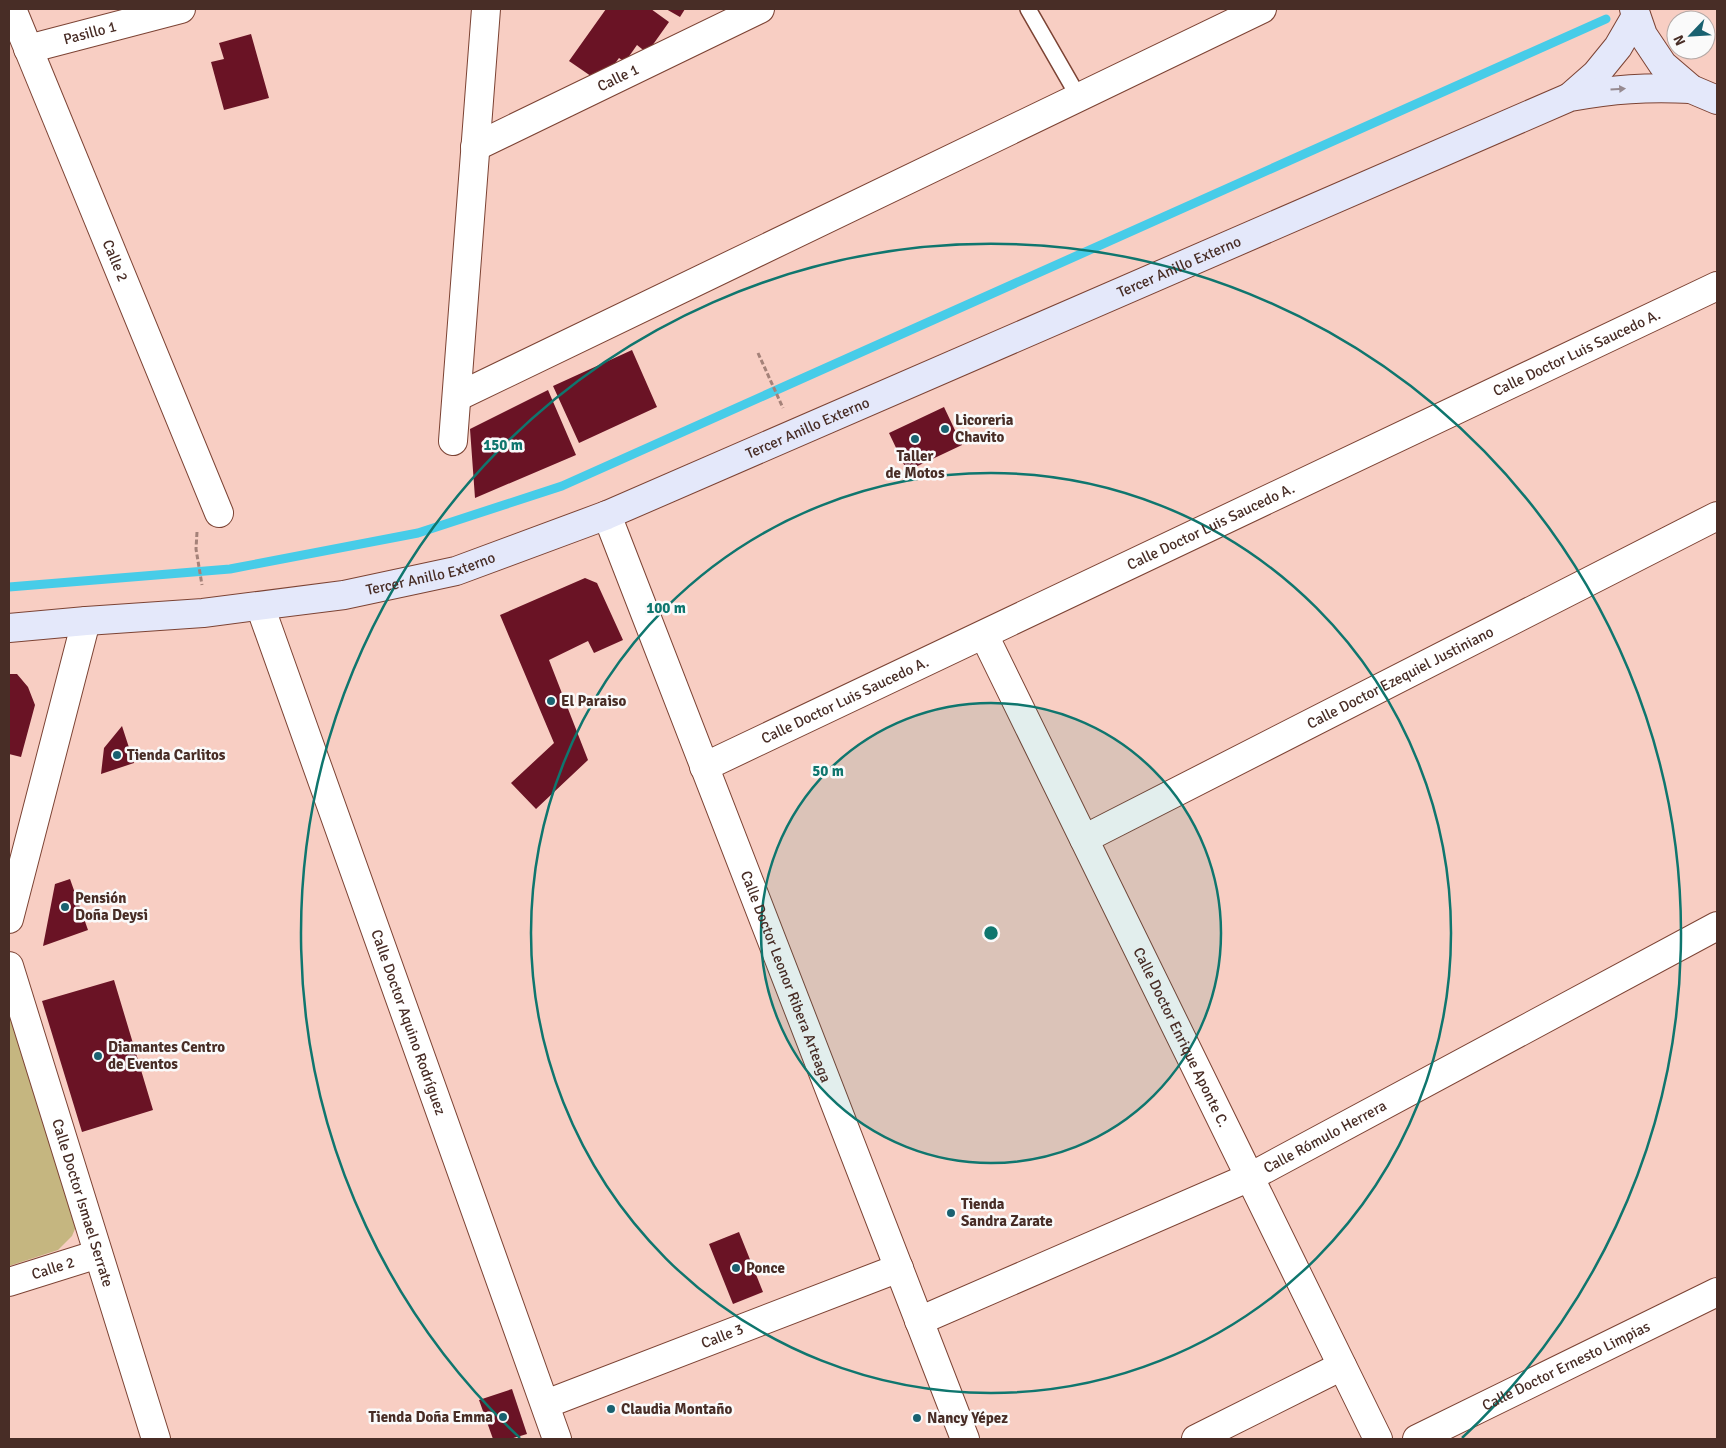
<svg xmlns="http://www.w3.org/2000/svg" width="1726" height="1448" viewBox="0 0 1726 1448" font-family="Signika,sans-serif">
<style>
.green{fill:#c5b680}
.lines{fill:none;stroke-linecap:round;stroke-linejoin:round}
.stream{stroke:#47cce8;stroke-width:9}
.building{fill:#6a1325}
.lane-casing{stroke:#7c4334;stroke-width:18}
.street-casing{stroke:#7c4334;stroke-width:30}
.secondary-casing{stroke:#7c4334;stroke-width:30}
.path{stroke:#a58279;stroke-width:3;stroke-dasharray:5 2.5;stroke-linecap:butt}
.lane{stroke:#fff;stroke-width:15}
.street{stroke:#fff;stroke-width:28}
.secondary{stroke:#e4e8fa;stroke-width:28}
.oneway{fill:#968a90}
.ring{fill:none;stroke:#0f766e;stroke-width:2.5}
.poi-dot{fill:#196170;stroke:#fafafa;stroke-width:2}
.labels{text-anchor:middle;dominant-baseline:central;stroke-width:5;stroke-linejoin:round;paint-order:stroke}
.street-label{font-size:15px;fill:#482d26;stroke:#fafafa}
.poi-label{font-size:15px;font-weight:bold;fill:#482d26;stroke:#fafafa;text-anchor:start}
.centre{fill:#0f766e;stroke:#fafafa;stroke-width:2.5}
.ring-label{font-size:15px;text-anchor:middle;font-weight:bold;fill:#0f766e;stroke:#fafafa;stroke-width:5;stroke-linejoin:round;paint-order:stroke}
</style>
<rect width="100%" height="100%" fill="#f8cec3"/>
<!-- green -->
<path class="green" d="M9,1012L77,1224L72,1236L58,1250L9,1266Z"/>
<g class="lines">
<!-- stream -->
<path class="stream" d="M9,587L230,569L418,533L562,486L1606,19"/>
</g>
<!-- building -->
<path class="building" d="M606,9H651L669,22L647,53L637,45L625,62L619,58L601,83L569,61Z
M666,9H685L680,17Z
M251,34L269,98L224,110L211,62L224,59L219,43Z
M632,350L657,407L579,443L553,386Z
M548,390L576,455L475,498L470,429Z
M944,407L962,445L907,471L889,433Z
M585,578L597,583L623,640L594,653L588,641L549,660L588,760L536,809L511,783L554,743L500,615Z
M9,674H17L28,687L35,705L21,757L9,754Z
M122,726L134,763L101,774L104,748Z
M70,879L88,930L43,946L55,884Z
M114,980L153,1110L82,1132L42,1001Z
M739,1232L763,1292L733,1304L709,1244Z
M512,1389L527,1434L510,1439H493L479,1400Z"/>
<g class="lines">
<defs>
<path id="lane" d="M1028,9L1078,96"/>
<g id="street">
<path id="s1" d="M12,9L219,513"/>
<path id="s2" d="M28,49L181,9"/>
<path id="s3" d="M475,147L760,9"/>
<path d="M457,397L1262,9"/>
<path d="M453,441L486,9"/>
<path id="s4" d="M607,515L965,1439"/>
<path id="s5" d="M260,606L557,1439"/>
<path id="s6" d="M984,635L1378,1439"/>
<path id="s7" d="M704,767L1717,286"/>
<path id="s8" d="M1084,839L1717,516"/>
<path d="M9,919L86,621"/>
<path id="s9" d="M9,966L156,1439"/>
<path id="s10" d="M9,1282L98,1254"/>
<path id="s11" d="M919,1321L1250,1177L1717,926"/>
<path id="s12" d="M546,1404L899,1268"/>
<path d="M1196,1439L1342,1366"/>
<path id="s13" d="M1417,1439L1717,1292"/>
</g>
<g id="secondary">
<path d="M1634,9L1643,35L1663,65L1691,89L1717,100"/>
<path d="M1571,96L1596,74L1618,47L1636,16"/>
<path id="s14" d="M9,628L86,621L203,613L344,595L456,571L607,515L1570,97C1614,89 1646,87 1691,89"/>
</g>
</defs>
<!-- lane casing -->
<use href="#lane" class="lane-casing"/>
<!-- street casing -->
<use href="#street" class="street-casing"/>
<!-- secondary casing -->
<use href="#secondary" class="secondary-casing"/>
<!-- path -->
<path class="path" d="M758,353L783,408
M197,532L196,549L202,585"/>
<!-- lane -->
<use href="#lane" class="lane"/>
<!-- street -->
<use href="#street" class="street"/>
<!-- secondary -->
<use href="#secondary" class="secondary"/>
</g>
<!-- one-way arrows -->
<defs><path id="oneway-solid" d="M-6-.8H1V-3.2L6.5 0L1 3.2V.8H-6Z" transform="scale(1.25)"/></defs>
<use class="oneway" href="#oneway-solid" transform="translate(1618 89) rotate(-4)"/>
<!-- distance rings -->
<circle cx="991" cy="933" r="230" fill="#0f766e" fill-opacity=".12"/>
<g class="ring">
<circle cx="991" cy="933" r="230"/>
<circle cx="991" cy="933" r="460"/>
<path d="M520 1438A690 690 0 1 1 1462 1438"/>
</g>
<!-- markers -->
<g class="poi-dot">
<circle cx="945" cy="429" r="5"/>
<circle cx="915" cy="439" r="5"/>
<circle cx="551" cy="701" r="5"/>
<circle cx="117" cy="755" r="5"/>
<circle cx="65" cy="907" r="5"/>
<circle cx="98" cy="1056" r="5"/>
<circle cx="951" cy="1213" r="5"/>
<circle cx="736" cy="1268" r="5"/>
<circle cx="611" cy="1409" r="5"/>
<circle cx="503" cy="1417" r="5"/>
<circle cx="917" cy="1418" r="5"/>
</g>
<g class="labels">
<!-- street labels -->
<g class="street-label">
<text stroke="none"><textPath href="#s2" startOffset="64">Pasillo 1</textPath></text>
<text stroke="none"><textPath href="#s3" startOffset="159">Calle 1</textPath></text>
<text stroke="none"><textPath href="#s1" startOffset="272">Calle 2</textPath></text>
<text stroke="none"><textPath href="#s14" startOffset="1236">Tercer Anillo Externo</textPath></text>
<text stroke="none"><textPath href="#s7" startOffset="966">Calle Doctor Luis Saucedo A.</textPath></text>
<text stroke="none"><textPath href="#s14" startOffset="831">Tercer Anillo Externo</textPath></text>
<text stroke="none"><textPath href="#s7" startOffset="561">Calle Doctor Luis Saucedo A.</textPath></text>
<text stroke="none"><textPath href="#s14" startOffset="426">Tercer Anillo Externo</textPath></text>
<text stroke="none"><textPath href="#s8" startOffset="355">Calle Doctor Ezequiel Justiniano</textPath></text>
<text stroke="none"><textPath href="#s7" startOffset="156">Calle Doctor Luis Saucedo A.</textPath></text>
<text stroke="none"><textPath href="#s4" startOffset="495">Calle Doctor Leonor Ribera Arteaga</textPath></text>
<text stroke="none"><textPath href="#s5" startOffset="442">Calle Doctor Aquino Rodríguez</textPath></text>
<text stroke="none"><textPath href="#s6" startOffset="448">Calle Doctor Enrique Aponte C.</textPath></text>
<text stroke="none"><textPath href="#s11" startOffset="446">Calle Rómulo Herrera</textPath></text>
<text stroke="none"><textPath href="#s9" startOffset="248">Calle Doctor Ismael Serrate</textPath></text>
<text stroke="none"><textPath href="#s10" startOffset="46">Calle 2</textPath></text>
<text stroke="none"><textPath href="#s12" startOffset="189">Calle 3</textPath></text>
<text stroke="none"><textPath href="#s13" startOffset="166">Calle Doctor Ernesto Limpias</textPath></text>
</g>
<!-- poi labels -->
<g class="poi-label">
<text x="955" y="420">Licoreria<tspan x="955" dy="17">Chavito</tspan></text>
<text x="915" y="456" text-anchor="middle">Taller<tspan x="915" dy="17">de Motos</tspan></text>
<text x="561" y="701">El Paraiso</text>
<text x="127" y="755">Tienda Carlitos</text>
<text x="75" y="898">Pensión<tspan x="75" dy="17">Doña Deysi</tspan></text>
<text x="108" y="1047">Diamantes Centro<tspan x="108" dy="17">de Eventos</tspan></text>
<text x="961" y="1204">Tienda<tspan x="961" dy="17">Sandra Zarate</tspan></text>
<text x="746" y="1268">Ponce</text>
<text x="621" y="1409">Claudia Montaño</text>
<text x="493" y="1417" text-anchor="end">Tienda Doña Emma</text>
<text x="927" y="1418">Nancy Yépez</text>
</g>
</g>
<circle cx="991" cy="933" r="8" class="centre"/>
<g class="ring-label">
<text x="503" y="450">150 m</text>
<text x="666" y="613">100 m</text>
<text x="828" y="776">50 m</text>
</g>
<!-- border -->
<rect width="1726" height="1448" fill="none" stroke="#482d26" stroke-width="20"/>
<!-- north arrow -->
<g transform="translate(1691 35) rotate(245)"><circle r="24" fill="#fafafa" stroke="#b3a8a5"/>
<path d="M0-4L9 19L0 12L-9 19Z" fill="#196170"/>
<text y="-8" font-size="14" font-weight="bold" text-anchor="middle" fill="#482d26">N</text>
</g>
</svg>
